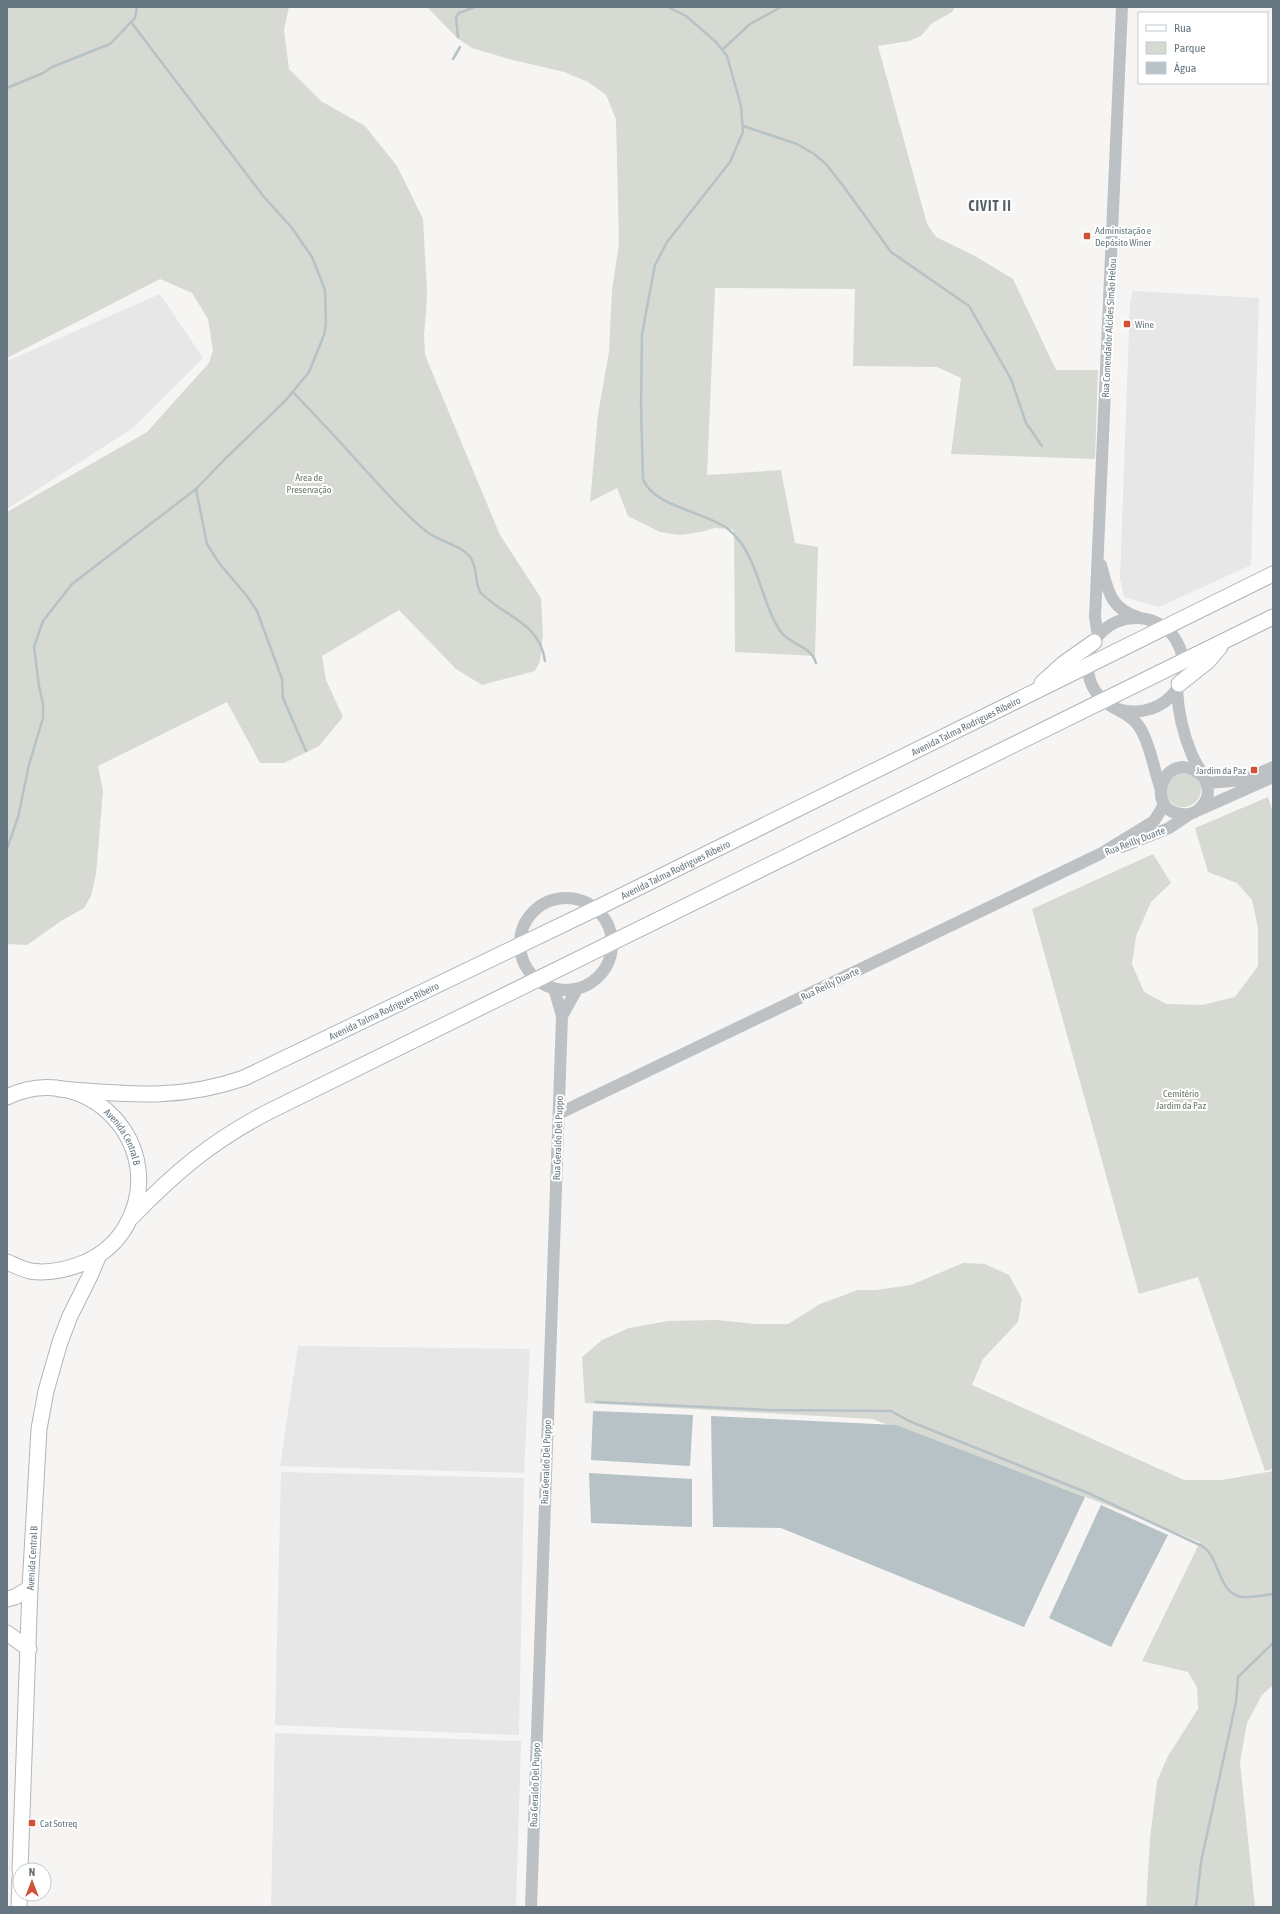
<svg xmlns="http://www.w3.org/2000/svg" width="1280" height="1914" viewBox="0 0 1280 1914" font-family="'Asap Condensed',sans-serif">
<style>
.built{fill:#e6e7e6}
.green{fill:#d6dad2}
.water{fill:#b6c2c5}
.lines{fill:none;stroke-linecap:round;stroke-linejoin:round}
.stream{stroke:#b6c2c5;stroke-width:2.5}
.major-casing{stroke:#b0b5b8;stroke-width:17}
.minor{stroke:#bdc1c4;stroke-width:12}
.major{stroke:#fff;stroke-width:15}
.poi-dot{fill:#d25036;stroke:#fff;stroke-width:1.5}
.labels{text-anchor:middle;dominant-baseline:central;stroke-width:4;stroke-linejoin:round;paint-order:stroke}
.poi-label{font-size:10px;fill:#677781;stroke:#fff;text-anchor:start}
.street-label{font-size:10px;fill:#677781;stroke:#fff}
.park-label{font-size:10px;fill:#6b7966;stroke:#fff}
.district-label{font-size:14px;font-weight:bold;letter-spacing:1px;fill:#556067;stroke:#fff}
</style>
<rect width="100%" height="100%" fill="#f6f5f3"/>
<!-- built -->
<path class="built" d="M1133,291L1259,298L1251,565L1159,607L1124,597L1120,578L1130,304Z
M160,294L203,358L133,428L7,509V361Z
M298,1346L530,1349L524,1473L280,1466Z
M281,1472L524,1478L519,1735L275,1725Z
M275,1733L521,1741L516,1907H271Z"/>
<!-- green -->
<path class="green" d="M7,7H289L284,30L289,69L321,101L365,126L397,166L423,219L427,292L426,313L424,334L425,355L500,535L541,598L543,634L540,661L535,671L482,685L456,669L399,610L322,656L326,680L343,717L319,746L284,763H260L227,702L98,766L103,791L96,874L91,896L84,908L61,921L27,945L7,944V512L147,432L209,363L213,350L208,319L192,293L160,279L7,358Z
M427,7H955L952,12L931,24L921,36L909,41L878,46L927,224L936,237L975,256L1013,279L1056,370H1098L1095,459L951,454L961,378L937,367L853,366L855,289L715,288L707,475L781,470L795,543L818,547L815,656L735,652L734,532L732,529L715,528L701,532L680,535L660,532L628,516L617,488L590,502L598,414L609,352L612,290L619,244L616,119L606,95L588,82L564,72L509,59L472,48L457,38Z
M1165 789a18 18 0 1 1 36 0a18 18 0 1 1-36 0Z
M1268,797L1273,812V1469L1265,1471L1198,1277L1139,1294L1032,909L1153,854L1171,883L1151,902L1136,936L1132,964L1144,992L1166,1004L1202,1005L1235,997L1258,966V928L1252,900L1237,883L1208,872L1195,828Z
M963,1263L985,1264L1009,1275L1022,1299L1018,1322L983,1359L972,1385L1184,1480H1222L1273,1471V1685L1262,1695L1247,1723L1240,1762L1255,1907H1146L1150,1839L1157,1781L1168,1756L1198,1709L1197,1687L1188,1672L1142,1661L1200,1542L1081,1495L872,1419L585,1403L582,1357L602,1340L629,1328L668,1321L716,1320L757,1324H788L820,1304L858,1290H876L911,1285Z"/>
<!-- water -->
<path class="water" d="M593,1411L693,1415L690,1466L591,1460Z
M711,1416L896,1425L1085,1497L1024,1627L781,1528L713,1527Z
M589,1473L692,1479V1527L591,1523Z
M1101,1505L1168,1535L1111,1647L1049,1618Z"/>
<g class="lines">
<!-- stream -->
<path class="stream" d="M668,7L686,16L716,42L727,56L741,106L743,132L730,162L667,242L655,265L642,334L641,405L643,479C653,507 707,512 728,529C759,554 759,600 781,632C791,646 811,645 816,663
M458,37L456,17L459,13L475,7
M722,50L750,24L781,7
M453,59L460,47
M7,88L43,73L52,67L110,44L135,18L137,7
M743,126L797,144L814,154L826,164L844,187L891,252L969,306L1011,379L1026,423L1042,446
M293,392C319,419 344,446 369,474C388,494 405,515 427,532C439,541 463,546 471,558C477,569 475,581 480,592C505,618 539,621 545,661
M196,489L207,544L219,563L247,596L257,611L282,679L283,698L306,751
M7,849L18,817L29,765L43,718V704L39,686L34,647L43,621L72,584L196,489L225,459L286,400L309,372L324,335L326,323L325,290L312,257L292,228L264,197L131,22
M596,1402L768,1410L891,1411L909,1421L1088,1493L1202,1546C1221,1558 1217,1593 1242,1597C1252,1598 1264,1595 1273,1594
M1196,1907L1201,1862L1236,1702L1238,1677L1273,1643"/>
<defs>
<g id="major">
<path d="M1042,683L1063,664L1094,642"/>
<path d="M1179,684L1208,661L1220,647"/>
<path id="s1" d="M59,1089C127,1094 178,1101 244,1078L595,909L1273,574"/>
<path id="s2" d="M7,1097C88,1058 171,1148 126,1226C117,1242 103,1254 86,1262C69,1269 49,1274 30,1271C22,1269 14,1265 7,1262"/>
<path d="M131,1218C174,1173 212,1141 268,1112L1273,617"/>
<path d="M7,1599L15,1597L30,1588"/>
<path d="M7,1633L29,1649"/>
<path id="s3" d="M20,1870L30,1588L39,1429L46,1391L60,1342L70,1316L90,1276L98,1257"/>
<path d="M19,1907L20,1877"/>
</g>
</defs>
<!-- major casing -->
<use href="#major" class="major-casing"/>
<!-- minor -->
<path class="minor" d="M1101,565C1108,590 1110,609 1138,617
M1098,636L1095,617L1122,7
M1177,689C1178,712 1183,734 1192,755C1197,766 1207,778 1208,791C1208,797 1205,803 1201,807C1196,813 1189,815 1182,814C1141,811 1166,742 1203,777
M1118,709C1157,721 1197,687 1179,646C1172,630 1157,619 1139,618C1124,617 1109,623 1099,635C1081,656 1085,688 1108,704C1118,711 1131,715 1138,725C1149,740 1154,769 1160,787
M1207,783L1244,780L1273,767
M1199,810L1273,777
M1122,847L1169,828L1190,814
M520 944a46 46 0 1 1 92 0a46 46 0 1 1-92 0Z
M562,1016L577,989
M560,1113L1100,854L1154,821L1164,805
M531,1907L562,1016L554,988"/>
<!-- major -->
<use href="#major" class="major"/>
</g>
<!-- markers -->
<g class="poi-dot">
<rect x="1083" y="232" width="8" height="8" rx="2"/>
<rect x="1123" y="320" width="8" height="8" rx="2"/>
<rect x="1250" y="766" width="8" height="8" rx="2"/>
<rect x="28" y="1819" width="8" height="8" rx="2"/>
</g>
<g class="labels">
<!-- poi labels -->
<g class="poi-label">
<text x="1095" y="230">Administação e<tspan x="1095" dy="12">Depósito Winer</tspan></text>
<text x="1135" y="324">Wine</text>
<text x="1246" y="770" text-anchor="end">Jardim da Paz</text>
<text x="40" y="1823">Cat Sotreq</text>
</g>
<!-- street labels -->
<g class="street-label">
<text transform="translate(1109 328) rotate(-87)">Rua Comendador Alcides Simão Helou</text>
<text stroke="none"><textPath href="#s1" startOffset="990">Avenida Talma Rodrigues Ribeiro</textPath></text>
<text transform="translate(1135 841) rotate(-21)">Rua Reilly Duarte</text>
<text stroke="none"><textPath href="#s1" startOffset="666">Avenida Talma Rodrigues Ribeiro</textPath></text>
<text transform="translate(830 984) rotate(-26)">Rua Reilly Duarte</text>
<text stroke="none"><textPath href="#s1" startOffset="342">Avenida Talma Rodrigues Ribeiro</textPath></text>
<text stroke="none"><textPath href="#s2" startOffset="138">Avenida Central B</textPath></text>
<text transform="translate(558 1138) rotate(-88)">Rua Geraldo Del Puppo</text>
<text transform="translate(546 1462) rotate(-88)">Rua Geraldo Del Puppo</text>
<text stroke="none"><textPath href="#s3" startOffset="312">Avenida Central B</textPath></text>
<text transform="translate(535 1785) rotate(-88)">Rua Geraldo Del Puppo</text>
</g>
<!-- park labels -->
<g class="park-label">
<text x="309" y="477">Área de<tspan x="309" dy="12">Preservação</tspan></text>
<text x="1181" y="1093">Cemitério<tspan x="1181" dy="12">Jardim da Paz</tspan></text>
</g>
<!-- district labels -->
<g class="district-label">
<text x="990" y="206">CIVIT II</text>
</g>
</g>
<!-- border -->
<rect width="1280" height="1914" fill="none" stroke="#677781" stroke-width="16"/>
<!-- legend -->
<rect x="1138" y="12" width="130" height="72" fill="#ffffff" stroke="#c2c9cd"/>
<rect x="1146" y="25" width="20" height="6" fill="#ffffff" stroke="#c2c9cd"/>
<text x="1174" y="32" font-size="12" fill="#677781">Rua</text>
<rect x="1146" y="42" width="20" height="12" fill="#d6dad2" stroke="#c2c9cd"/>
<text x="1174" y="52" font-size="12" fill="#677781">Parque</text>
<rect x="1146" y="62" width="20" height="12" fill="#b6c2c5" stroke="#c2c9cd"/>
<text x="1174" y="72" font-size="12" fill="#677781">Água</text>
<!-- north arrow -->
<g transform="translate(32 1882)"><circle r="19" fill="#ffffff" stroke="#c2c9cd"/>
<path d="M0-3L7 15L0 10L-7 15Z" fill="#d25036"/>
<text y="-6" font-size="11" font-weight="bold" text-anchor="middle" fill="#677781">N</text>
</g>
</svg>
